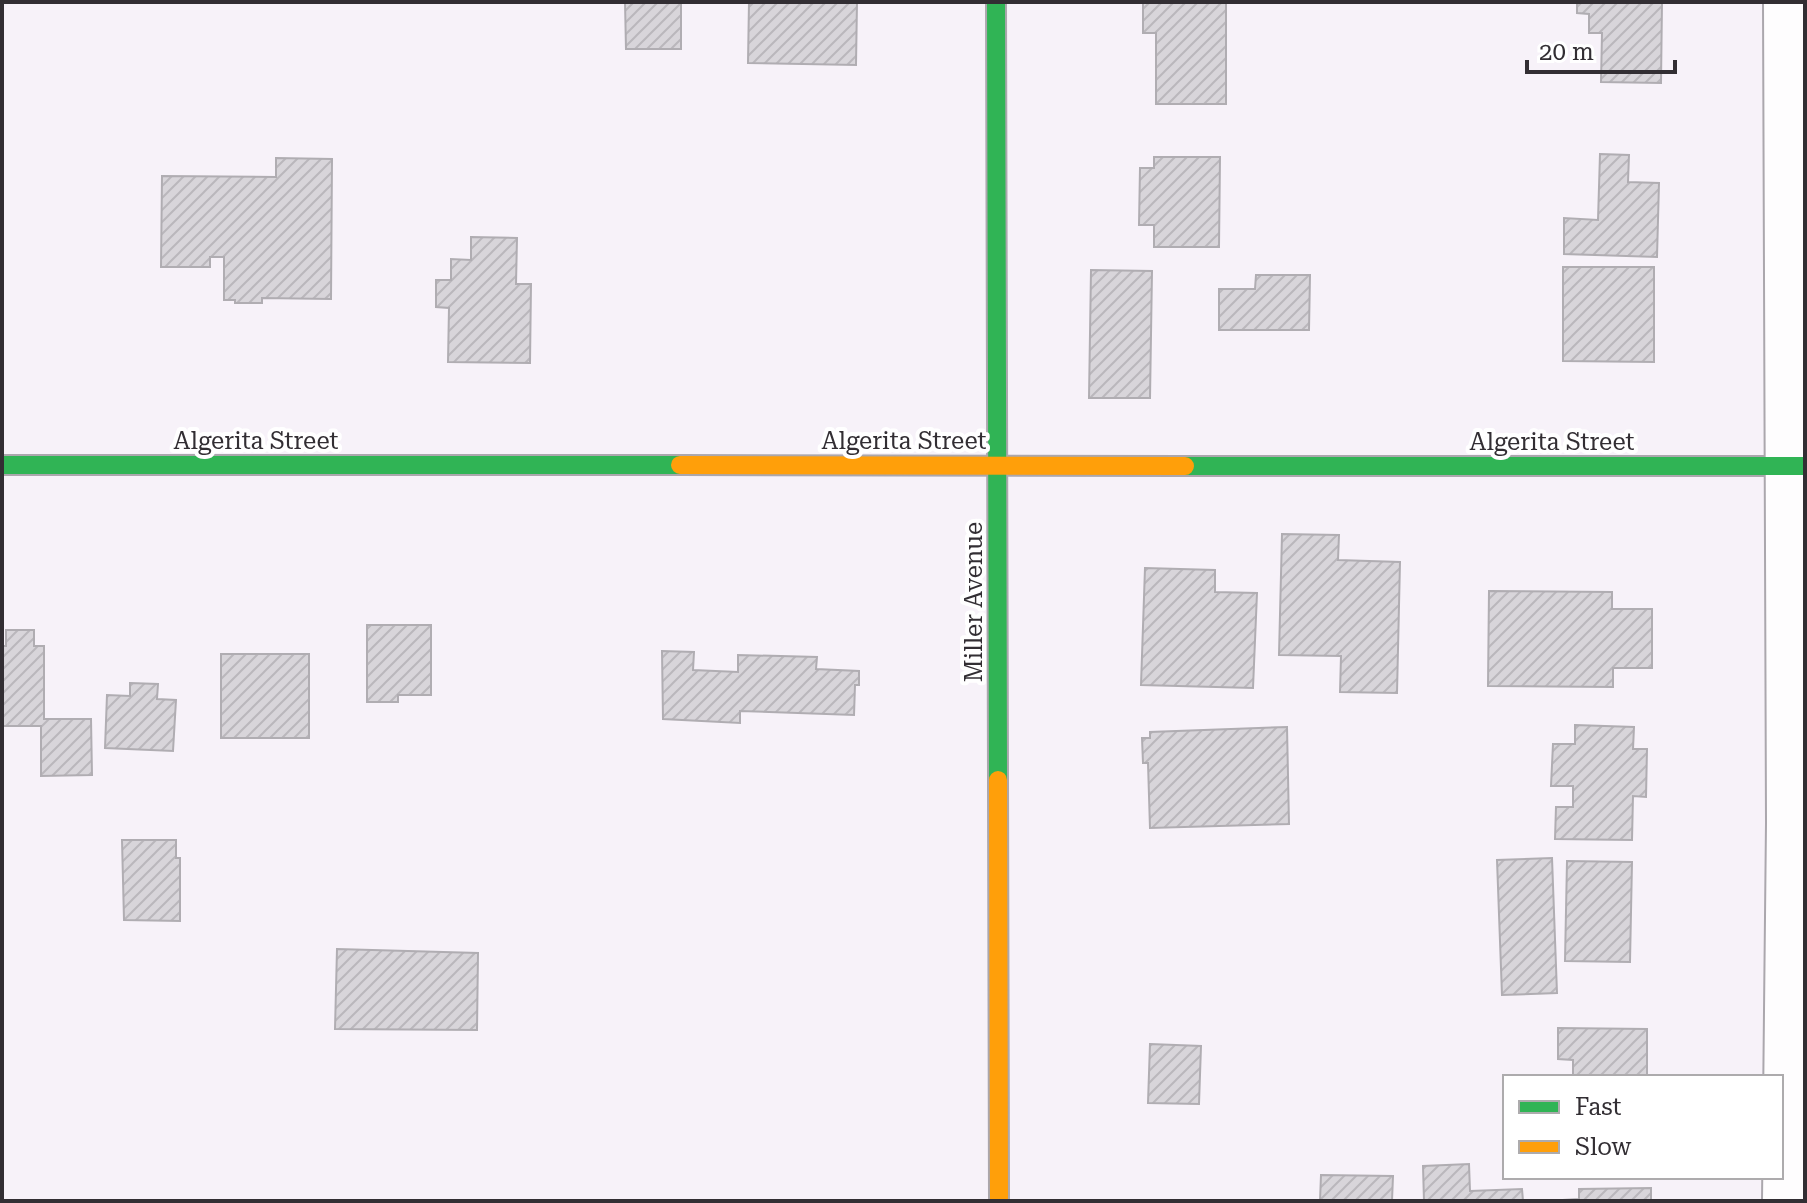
<svg xmlns="http://www.w3.org/2000/svg" width="1807" height="1203" viewBox="0 0 1807 1203" font-family="'Roboto Serif',serif">
<style>
.building{fill:url(#building-hatch);stroke:#b0adb2;stroke-width:2}
.lines{fill:none;stroke-linecap:round;stroke-linejoin:round}
.street-casing{stroke:#aba7ad;stroke-width:48}
.fast-casing{stroke:#aba7ad;stroke-width:22}
.slow-casing{stroke:#aba7ad;stroke-width:22}
.street{stroke:#fefdfe;stroke-width:44}
.fast{stroke:#30b455;stroke-width:18}
.slow{stroke:#ff9f0a;stroke-width:18}
.labels{text-anchor:middle;dominant-baseline:central;stroke-width:8;stroke-linejoin:round;paint-order:stroke}
.street-label{font-size:24px;fill:#322e33;stroke:#fff}
</style>
<defs>
<pattern id="building-hatch" width="6" height="6" patternUnits="userSpaceOnUse" patternTransform="scale(2)"><rect width="6" height="6" fill="#d8d5da"/><path d="M-1 1l2-2M0 6l6-6M5 7l2-2" fill="none" stroke="#bab7bc"/></pattern>
</defs>
<rect width="100%" height="100%" fill="#f7f2f9"/>
<!-- building -->
<path class="building" d="M625,2H681V49H626Z
M749,2H857L856,65L748,63Z
M1143,2H1226V104H1156V33H1143Z
M1577,2H1662L1661,83L1601,82L1602,33H1589V14L1577,13Z
M1600,154L1629,155L1628,182L1659,183L1657,257L1564,254V218L1598,220Z
M1154,157H1220L1219,247H1154V225H1139L1140,168H1154Z
M276,158L332,159L331,299L262,298V303H235V300H224V257H210V267H161L162,176L276,177Z
M471,237L517,238L516,284H531L530,363L448,362L449,308L436,307V280H451V259L471,260Z
M1563,267H1654V362L1563,361Z
M1091,270L1152,271L1150,398H1089Z
M1256,275H1310L1309,330H1219V289H1255Z
M1282,534L1339,535L1338,560L1400,562L1397,693L1340,692L1341,656L1279,655Z
M1145,568L1215,570V592L1257,593L1253,688L1141,685Z
M1489,591L1612,592V609H1652V668H1613V687L1488,686Z
M367,625H431V695H398V702H367Z
M6,630H34V646H44V719H91L92,775L41,776V726H2V646H6Z
M662,651L694,652L693,670L738,672V655L817,657L816,669L859,671V685H855L854,715L740,711V723L663,719Z
M221,654H309V738H221Z
M130,683L158,684L157,699L176,700L173,751L105,748L107,695L130,696Z
M1575,725L1634,727L1633,749H1647L1646,797L1633,796L1632,840L1555,839L1556,807H1573V786H1551L1553,744H1575Z
M1287,727L1289,824L1150,828L1148,763H1143L1142,738H1150V732Z
M122,840H176V858H180V921L124,920Z
M1552,858L1557,993L1502,995L1497,860Z
M1567,861L1632,862L1630,962L1565,961Z
M337,949L478,953L477,1030L335,1029Z
M1558,1028L1647,1029V1077H1573V1060L1558,1059Z
M1150,1044L1201,1046L1199,1104L1148,1103Z
M1469,1164L1470,1191L1522,1189L1523,1201H1424L1423,1166Z
M1321,1175L1393,1176L1392,1201H1320Z
M1651,1188V1201H1546L1579,1199V1189Z"/>
<g class="lines">
<defs>
<path id="street" d="M1785,1201L1789,823L1786,2"/>
<path id="fast" d="M996,2L998,780
M2,465H680
M1185,466H1805"/>
<path id="slow" d="M680,465L1185,466
M998,780L999,1201"/>
</defs>
<!-- street casing -->
<use href="#street" class="street-casing"/>
<!-- fast casing -->
<use href="#fast" class="fast-casing"/>
<!-- slow casing -->
<use href="#slow" class="slow-casing"/>
<!-- street -->
<use href="#street" class="street"/>
<!-- fast -->
<use href="#fast" class="fast"/>
<!-- slow -->
<use href="#slow" class="slow"/>
</g>
<g class="labels">
<!-- street labels -->
<g class="street-label">
<text x="256" y="441">Algerita Street</text>
<text x="904" y="441">Algerita Street</text>
<text x="1552" y="442">Algerita Street</text>
<text transform="translate(974 602) rotate(-90)">Miller Avenue</text>
</g>
</g>
<!-- border -->
<rect width="1807" height="1203" fill="none" stroke="#322e33" stroke-width="8"/>
<!-- legend -->
<rect x="1503" y="1075" width="280" height="104" fill="#ffffff" stroke="#adabad" stroke-width="2"/>
<rect x="1519" y="1101" width="40" height="12" fill="#30b455" stroke="#adabad" stroke-width="2"/>
<text x="1575" y="1115" font-size="24" fill="#322e33">Fast</text>
<rect x="1519" y="1141" width="40" height="12" fill="#ff9f0a" stroke="#adabad" stroke-width="2"/>
<text x="1575" y="1155" font-size="24" fill="#322e33">Slow</text>
<!-- scale -->
<path d="M1527 60v12h148v-12" fill="none" stroke="#322e33" stroke-width="4"/>
<text x="1539" y="60" font-size="24" fill="#322e33" stroke="#ffffff" stroke-width="6" paint-order="stroke">20 m</text>
</svg>
